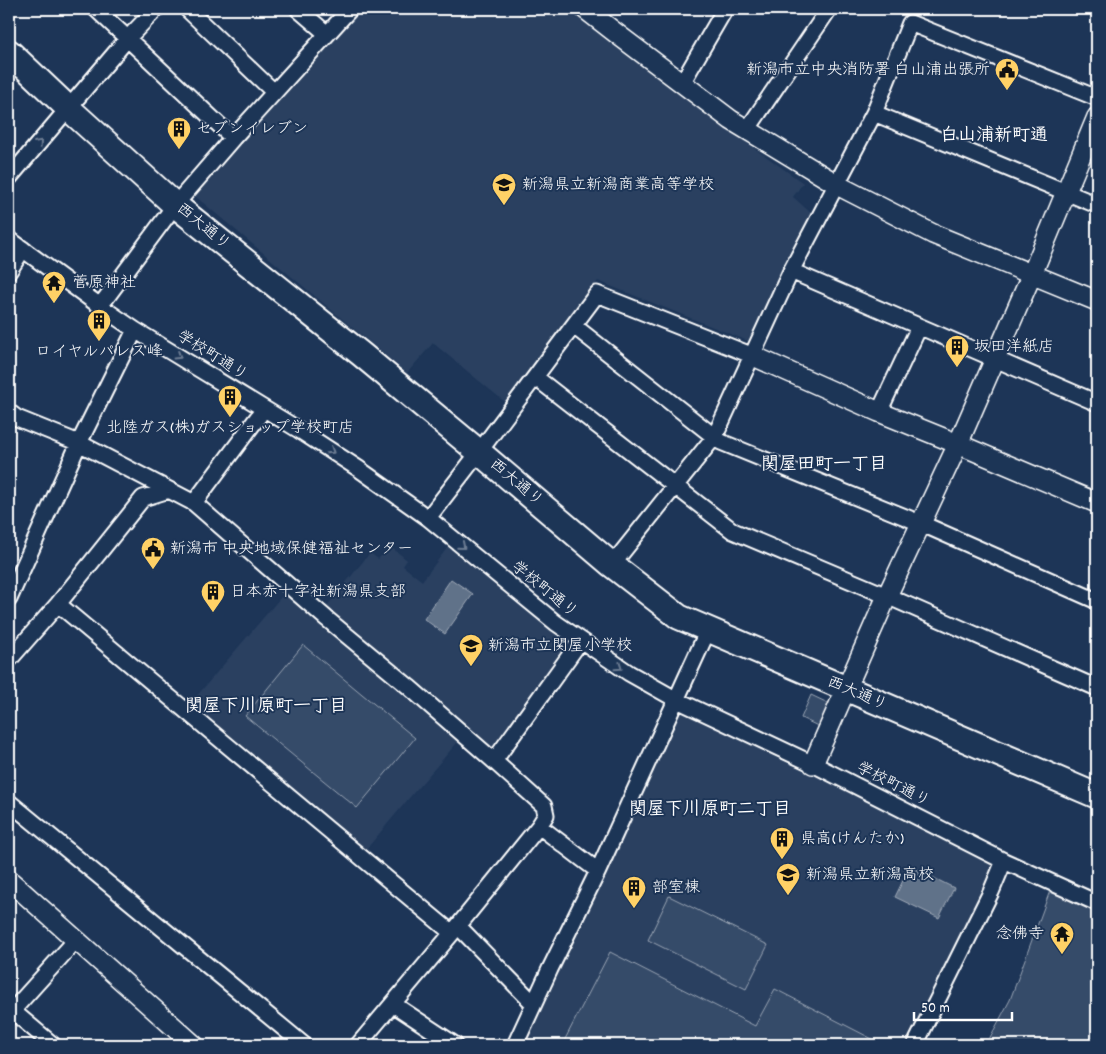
<svg xmlns="http://www.w3.org/2000/svg" width="1106" height="1054" viewBox="0 0 1106 1054" font-family="Dekko,'Klee One',sans-serif">
<style>
.built{fill:#2a4161}
.green{fill:#364b69;stroke:#9aa5b4}
.water{fill:#617289;stroke:#a0aab8}
.lines{fill:none;stroke-linecap:round;stroke-linejoin:round}
.minor-casing{stroke:#fff;stroke-width:19}
.tertiary-casing{stroke:#fff;stroke-width:22}
.trunk-casing{stroke:#fff;stroke-width:28}
.minor{stroke:#1d3557;stroke-width:15}
.tertiary{stroke:#1d3557;stroke-width:19}
.trunk{stroke:#1d3557;stroke-width:24}
.oneway{stroke:#6c7c92}
.labels{text-anchor:middle;dominant-baseline:central;stroke-width:4;stroke-linejoin:round;paint-order:stroke}
.poi-label{font-size:16px;fill:#fff;stroke:#1d3557;text-anchor:start}
.street-label{font-size:16px;fill:#fff;stroke:#1d3557}
.neighbourhood-label{font-size:18px;font-weight:bold;fill:#fff;stroke:#1d3557}
</style>
<rect width="100%" height="100%" fill="#1d3557"/>
<filter id="ink" filterUnits="userSpaceOnUse"><feTurbulence type="fractalNoise" baseFrequency=".02" numOctaves="2"/><feDisplacementMap in="SourceGraphic" scale="10" xChannelSelector="R" yChannelSelector="G"/><feConvolveMatrix kernelMatrix="1 2 1 2 8 2 1 2 1" color-interpolation-filters="sRGB"/></filter>
<g filter="url(#ink)">
<!-- built -->
<path class="built" d="M359,9H573L701,110L803,183L793,197L812,214L748,341L598,281L505,402L433,343L407,373L195,196L274,104Z
M391,547L407,560L403,566L422,581L448,547L518,605L567,643L534,692L491,751L323,611L370,553L378,559Z
M287,590L462,737L415,791L363,853L190,704Z
M680,711L875,805L997,866L909,1045H524L579,925Z"/>
<!-- green -->
<path class="green" d="M303,645L415,738L357,808L245,716Z
M811,695L830,704L820,727L801,718Z
M1051,888L1097,910V1045H986L1010,1000Z
M669,896L768,945L746,989L648,940Z
M610,952L755,1026L775,989L884,1045H562Z"/>
<!-- water -->
<path class="water" d="M451,579L473,594L445,634L424,619Z
M910,866L954,888L939,918L895,897Z"/>
<g class="lines">
<defs>
<path id="minor" d="M96,9L233,138
M187,9L274,92
M298,9L327,34
M682,83L725,9
M874,113L1097,205
M747,130L829,9
M9,178L128,38L156,9
M9,239L100,306L135,330L299,430L359,469L428,518L556,623L629,673L677,700L813,764L1004,861L1097,903
M9,271L23,249
M791,271L874,113L910,23L1097,98
M100,306L175,205L233,138L350,9
M574,326L721,442L920,523L1097,601
M535,377L733,531L887,596L1097,688
M9,412L17,418L79,443L194,503L327,619L409,687L494,761L544,806L546,815L539,826L458,926L358,1045
M879,412L919,327
M194,503L264,409
M428,518L479,452L597,294L751,355
M612,565L715,436L791,271L1097,403
M9,599L79,443L135,330
M58,604L452,933
M9,660L58,604L143,498L169,490
M494,761L581,640
M9,802L304,1045
M539,826L598,871
M458,926L534,1004
M393,1004L455,1045
M9,1008L53,1045
M12,1011L76,940
M515,1045L550,969L598,871L708,630
M915,1045L991,892L1004,861"/>
<path id="tertiary" d="M585,9L621,37L731,120L843,188L933,234L1097,301
M751,355L879,412L958,444L1097,503
M813,764L887,596L958,444L1032,274L1097,117
M9,880L194,1045"/>
<path id="trunk" d="M9,52L68,108L175,205L361,354L479,452L612,565L679,617L1097,796"/>
</defs>
<!-- minor casing -->
<use href="#minor" class="minor-casing"/>
<!-- tertiary casing -->
<use href="#tertiary" class="tertiary-casing"/>
<!-- trunk casing -->
<use href="#trunk" class="trunk-casing"/>
<!-- minor -->
<use href="#minor" class="minor"/>
<!-- tertiary -->
<use href="#tertiary" class="tertiary"/>
<!-- trunk -->
<use href="#trunk" class="trunk"/>
</g>
<!-- one-way arrows -->
<defs><path id="oneway-chevron" d="M-2-3.5L2.5 0L-2 3.5" fill="none" stroke-width="1.6" stroke-linecap="round" stroke-linejoin="round" transform="scale(1.25)"/></defs>
<g class="oneway">
<use href="#oneway-chevron" transform="translate(39 143) rotate(-49)"/>
<use href="#oneway-chevron" transform="translate(178 356) rotate(32)"/>
<use href="#oneway-chevron" transform="translate(331 451) rotate(33)"/>
<use href="#oneway-chevron" transform="translate(462 546) rotate(40)"/>
<use href="#oneway-chevron" transform="translate(619 667) rotate(34)"/>
</g>
</g>
<!-- icons -->
<defs>
<symbol id="civic-pin" viewBox="-11 -11 22 30"><path d="M0 17L-7.5 6A9.5 9.5 0 1 1 7.5 6Z" fill="#ffd166" stroke="#1d3557"/><path d="M-.6-6.5H3V-4.5H.6V-3L4-1V1h2V6H-6V1h2V-1L-.6-3ZM-1.2 2.5V6h2.4V2.5Z" fill="#111"/></symbol>
<symbol id="building-pin" viewBox="-11 -11 22 30"><path d="M0 17L-7.5 6A9.5 9.5 0 1 1 7.5 6Z" fill="#ffd166" stroke="#1d3557"/><path d="M-4-6H4V6H1V3H-1V6H-4ZM-2.5-4.3h1.7v1.8h-1.7ZM.8-4.3h1.7v1.8H.8ZM-2.5-1h1.7V.8h-1.7ZM.8-1h1.7V.8H.8Z" fill="#111"/></symbol>
<symbol id="school-pin" viewBox="-11 -11 22 30"><path d="M0 17L-7.5 6A9.5 9.5 0 1 1 7.5 6Z" fill="#ffd166" stroke="#1d3557"/><path d="M0-5L7-2L0 1L-7-2ZM-4 1L0 2.5L4 1V4Q0 6-4 4Z" fill="#111"/></symbol>
<symbol id="temple-pin" viewBox="-11 -11 22 30"><path d="M0 17L-7.5 6A9.5 9.5 0 1 1 7.5 6Z" fill="#ffd166" stroke="#1d3557"/><path d="M0-6L5-2H3V0L6.5 2.5H4V6H1.5V3h-3V6H-4V2.5H-6.5L-3 0V-2H-5Z" fill="#111"/></symbol>
</defs>
<g fill-rule="evenodd">
<use href="#civic-pin" x="993" y="56" width="28" height="38"/>
<use href="#building-pin" x="165" y="115" width="28" height="38"/>
<use href="#school-pin" x="490" y="171" width="28" height="38"/>
<use href="#temple-pin" x="40" y="269" width="28" height="38"/>
<use href="#building-pin" x="85" y="307" width="28" height="38"/>
<use href="#building-pin" x="943" y="333" width="28" height="38"/>
<use href="#building-pin" x="216" y="383" width="28" height="38"/>
<use href="#civic-pin" x="139" y="535" width="28" height="38"/>
<use href="#building-pin" x="199" y="578" width="28" height="38"/>
<use href="#school-pin" x="457" y="632" width="28" height="38"/>
<use href="#building-pin" x="768" y="825" width="28" height="38"/>
<use href="#school-pin" x="774" y="861" width="28" height="38"/>
<use href="#building-pin" x="620" y="874" width="28" height="38"/>
<use href="#temple-pin" x="1048" y="920" width="28" height="38"/>
</g>
<g class="labels">
<!-- poi labels -->
<g class="poi-label">
<text x="990" y="70" text-anchor="end">新潟市立中央消防署 白山浦出張所</text>
<text x="196" y="129">セブンイレブン</text>
<text x="522" y="185">新潟県立新潟商業高等学校</text>
<text x="72" y="283">菅原神社</text>
<text x="974" y="347">坂田洋紙店</text>
<text x="99" y="352" text-anchor="middle">ロイヤルパレス峰</text>
<text x="230" y="428" text-anchor="middle">北陸ガス(株)ガスショップ学校町店</text>
<text x="170" y="549">新潟市 中央地域保健福祉センター</text>
<text x="230" y="592">日本赤十字社新潟県支部</text>
<text x="488" y="646">新潟市立関屋小学校</text>
<text x="800" y="839">県高(けんたか)</text>
<text x="806" y="875">新潟県立新潟高校</text>
<text x="652" y="888">部室棟</text>
<text x="1044" y="934" text-anchor="end">念佛寺</text>
</g>
<!-- street labels -->
<g class="street-label">
<text transform="translate(203 227) rotate(39)">西大通り</text>
<text transform="translate(212 356) rotate(32)">学校町通り</text>
<text transform="translate(516 483) rotate(40)">西大通り</text>
<text transform="translate(544 590) rotate(39)">学校町通り</text>
<text transform="translate(857 694) rotate(23)">西大通り</text>
<text transform="translate(893 785) rotate(27)">学校町通り</text>
</g>
<!-- neighbourhood labels -->
<g class="neighbourhood-label">
<text x="994" y="136">白山浦新町通</text>
<text x="824" y="465">関屋田町一丁目</text>
<text x="266" y="707">関屋下川原町一丁目</text>
<text x="710" y="810">関屋下川原町二丁目</text>
</g>
</g>
<!-- margin -->
<rect width="1106" height="1054" fill="none" stroke="#1d3557" stroke-width="30"/>
<rect x="15" y="15" width="1076" height="1024" fill="none" stroke="#fff" stroke-width="2" filter="url(#ink)"/>
<!-- scale -->
<path d="M914 1012v8h98v-8" fill="none" stroke="#ffffff" stroke-width="2.5"/>
<text x="921" y="1012" font-size="15" fill="#ffffff" stroke="#1d3557" stroke-width="4" paint-order="stroke">50 m</text>
</svg>
